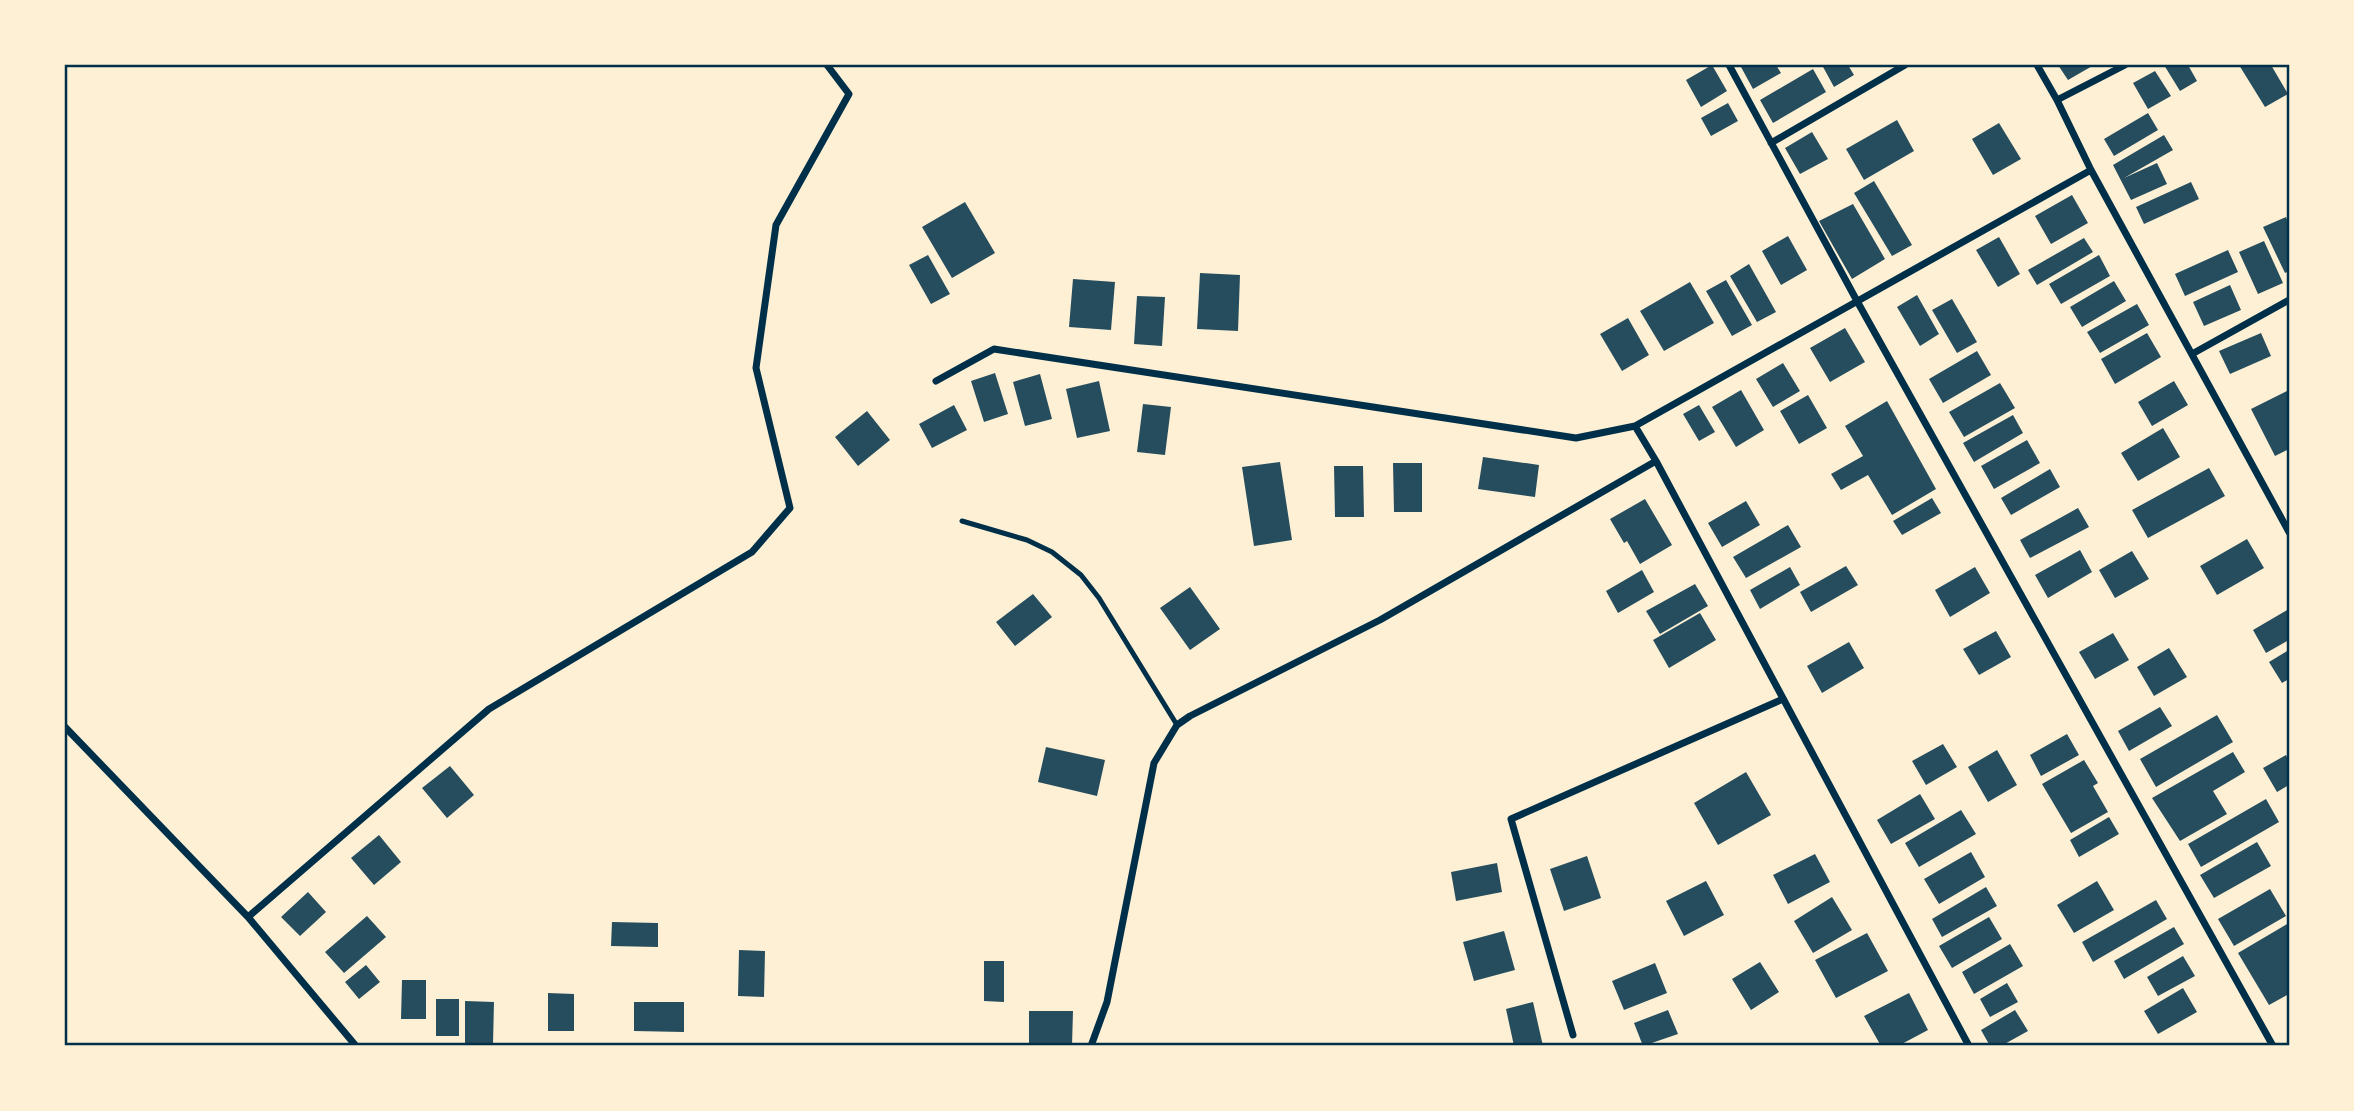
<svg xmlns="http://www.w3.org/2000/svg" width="2354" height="1111" viewBox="0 0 2354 1111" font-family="'Fira Sans',sans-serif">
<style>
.building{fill:#264d5e}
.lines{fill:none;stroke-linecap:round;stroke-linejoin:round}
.service{stroke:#003049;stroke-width:5}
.minor{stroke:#003049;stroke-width:7}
.neatline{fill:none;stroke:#003049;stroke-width:2.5}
</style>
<rect width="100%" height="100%" fill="#fdf0d5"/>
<!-- building -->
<path class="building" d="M1712,65L1727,91L1701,107L1686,80Z
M1746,65H1776L1781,73L1753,89L1741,67Z
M1822,65H1848L1854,75L1834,87Z
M2058,65H2094L2068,80Z
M2164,65H2188L2197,81L2180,91Z
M2239,65H2271L2288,94L2265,107Z
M1813,69L1826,92L1773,123L1760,100Z
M2155,71L2171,96L2148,109L2133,83Z
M1728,103L1738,121L1711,136L1701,118Z
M2148,113L2158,130L2114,156L2104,139Z
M1897,120L1914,151L1864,180L1846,149Z
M1999,123L2021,159L1993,175L1972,139Z
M1812,132L1828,159L1800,174L1785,148Z
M2164,135L2173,150L2124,178L2157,163L2167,184L2131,200L2113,165Z
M1874,181L1912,245L1892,256L1854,193Z
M2191,182L2199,199L2144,224L2136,207Z
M2072,195L2088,223L2051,244L2035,216Z
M965,202L995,253L952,278L922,227Z
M1853,204L1885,259L1852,279L1819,221Z
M2286,217L2289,225V271L2285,273L2263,227Z
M1788,236L1807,270L1781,285L1762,251Z
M1999,237L2020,274L1998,287L1976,250Z
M2084,238L2093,252L2037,285L2028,270Z
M2264,241L2283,283L2258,294L2239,252Z
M2228,250L2238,272L2185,296L2175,274Z
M928,255L950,294L931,304L909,265Z
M2099,255L2110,276L2061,304L2049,284Z
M1749,264L1776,312L1757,322L1730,276Z
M1200,273L1240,275L1238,331L1197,329Z
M1073,279L1115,282L1111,330L1069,327Z
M1726,280L1752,325L1732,336L1706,291Z
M2114,281L2126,301L2082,327L2070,307Z
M1690,282L1714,323L1664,351L1640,311Z
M2230,285L2241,310L2204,326L2193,302Z
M1917,295L1939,334L1920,346L1897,307Z
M1137,296L1165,297L1162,346L1134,344Z
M1952,299L1977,342L1957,353L1932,310Z
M2137,304L2149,325L2100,353L2087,332Z
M1628,318L1649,355L1622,371L1600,334Z
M1845,328L1865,362L1830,382L1810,348Z
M2147,333L2161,357L2115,384L2101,359Z
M2261,333L2271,356L2230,374L2219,351Z
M1977,351L1991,375L1943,403L1929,379Z
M1783,363L1800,391L1773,407L1756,379Z
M995,373L1008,414L984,422L971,381Z
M1040,374L1052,419L1025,426L1013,382Z
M1099,381L1110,431L1077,438L1066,389Z
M2174,381L2188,405L2152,426L2138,402Z
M2000,383L2015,408L1964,437L1949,412Z
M1741,390L1764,430L1736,447L1712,407Z
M2289,390V449L2275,456L2251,409Z
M1808,395L1827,428L1799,444L1780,411Z
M1887,401L1936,489L1892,515L1868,475L1841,490L1831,474L1863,456L1845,426Z
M1143,404L1171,407L1165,455L1137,452Z
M954,405L967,430L932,448L919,424Z
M1699,405L1715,432L1699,441L1683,414Z
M867,411L890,440L858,466L835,437Z
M2013,415L2023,433L1974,462L1963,443Z
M2163,428L2180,457L2138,481L2121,453Z
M2027,440L2040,463L1994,489L1981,466Z
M1483,457L1539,465L1535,497L1478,489Z
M1280,462L1292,540L1254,546L1242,467Z
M1393,463H1422V512H1394Z
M1334,466H1363L1364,517H1335Z
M2209,468L2225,496L2148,538L2132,510Z
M2050,469L2060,487L2011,515L2001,498Z
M1932,498L1941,513L1902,535L1893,521Z
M1645,499L1672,545L1640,564L1627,541L1624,543L1610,519Z
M1746,501L1760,525L1722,547L1708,523Z
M2078,508L2089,527L2030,558L2020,540Z
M1788,525L1801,547L1746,578L1733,557Z
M2247,539L2264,568L2217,595L2200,566Z
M2080,550L2092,572L2048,598L2035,575Z
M2132,551L2149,579L2115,598L2099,570Z
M1846,566L1858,585L1811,612L1800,592Z
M1790,567L1800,585L1760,609L1750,590Z
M1975,567L1990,593L1950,617L1935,590Z
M1642,570L1654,592L1618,613L1606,591Z
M1695,584L1708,606L1660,634L1646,611Z
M1190,587L1220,629L1190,650L1160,608Z
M1033,594L1052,617L1015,646L996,622Z
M2289,609V640L2266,653L2253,630Z
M1700,613L1716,640L1669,668L1653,640Z
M1996,631L2011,657L1979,675L1963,649Z
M2113,633L2129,660L2095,679L2079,652Z
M1849,642L1864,668L1822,693L1807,666Z
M2169,648L2187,677L2154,696L2137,667Z
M2289,650V679L2282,683L2269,662Z
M2160,707L2172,726L2129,751L2118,731Z
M2217,715L2233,742L2156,787L2140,759Z
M2067,734L2079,755L2041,776L2030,755Z
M1943,744L1957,767L1926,785L1912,761Z
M1046,747L1105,760L1097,796L1038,782Z
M1997,750L2017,785L1988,802L1968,767Z
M2233,752L2245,772L2213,791L2227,814L2180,841L2152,798Z
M2286,755L2289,761V785L2277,792L2263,768Z
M2084,760L2098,783L2093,786L2108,812L2071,833L2042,784Z
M450,766L474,795L447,818L422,788Z
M1746,772L1771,815L1718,845L1694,803Z
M1920,794L1935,819L1891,844L1877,820Z
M2266,799L2279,822L2201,867L2188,844Z
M1961,810L1976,834L1919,867L1905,843Z
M2109,817L2119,834L2079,857L2070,840Z
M379,835L401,862L374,885L351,858Z
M2257,842L2271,866L2214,898L2200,875Z
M1971,852L1985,877L1939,904L1924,879Z
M1815,854L1830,882L1788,904L1773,875Z
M1587,856L1601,898L1564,911L1550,869Z
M1497,863L1502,892L1456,901L1451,872Z
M1706,881L1724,915L1684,936L1666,901Z
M2097,881L2114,910L2074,933L2057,905Z
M1986,887L1997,906L1942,937L1932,919Z
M2270,889L2286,916L2234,946L2218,919Z
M308,892L326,912L300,936L281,917Z
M1832,897L1852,930L1813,953L1794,921Z
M2156,900L2167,919L2093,962L2082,942Z
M367,916L386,937L344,973L325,952Z
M1989,917L2002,939L1952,968L1939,946Z
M612,922L658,923V947L611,946Z
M2289,923V994L2269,1005L2238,953Z
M2174,927L2184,944L2124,979L2114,961Z
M1504,931L1515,970L1474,981L1463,942Z
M1867,933L1888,971L1836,998L1815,960Z
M2010,944L2023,966L1974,994L1962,972Z
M739,950L765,951L764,997L738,996Z
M2183,956L2195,976L2158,996L2147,977Z
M984,961H1004V1002L984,1001Z
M1760,962L1779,992L1751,1010L1732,979Z
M1655,963L1667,993L1624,1010L1612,981Z
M366,965L380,982L359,999L345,982Z
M402,980H426V1019H401Z
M2007,983L2018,1002L1990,1017L1980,999Z
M2183,988L2197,1012L2158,1034L2144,1011Z
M548,993L574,994V1031H548Z
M1909,993L1928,1030L1898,1046H1881L1864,1016Z
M436,999H459V1036H436Z
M465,1001L494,1002L493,1044H465Z
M634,1002H684V1032L634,1031Z
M1533,1002L1543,1046H1514L1506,1009Z
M1668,1010L1678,1034L1643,1046L1634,1023Z
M2015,1010L2028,1031L2001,1046H1990L1981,1030Z
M1029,1011H1073L1072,1046H1029Z"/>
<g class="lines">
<!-- service -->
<path class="service" d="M962,521L1027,540L1052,552L1081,575L1099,598L1177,725"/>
<!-- minor -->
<path class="minor" d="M1729,65L1857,301L2273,1046
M2037,65L2057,100L2091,170L2289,532
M2057,100L2125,65
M1771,143L1905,65
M2192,354L2289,300
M936,381L994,349L1576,438L1635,426L2091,170
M1635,426L1656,461L1969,1046
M65,727L248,917L356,1046
M248,917L489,709L752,552L790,508L756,368L776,225L849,94L827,65
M1573,1035L1511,819L1783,699
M1091,1046L1107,1002L1154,763L1177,725L1190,716L1380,620L1656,461"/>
</g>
<!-- border -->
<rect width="2354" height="1111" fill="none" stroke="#fdf0d5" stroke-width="133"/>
<rect x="66" y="66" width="2222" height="978" class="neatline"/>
</svg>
